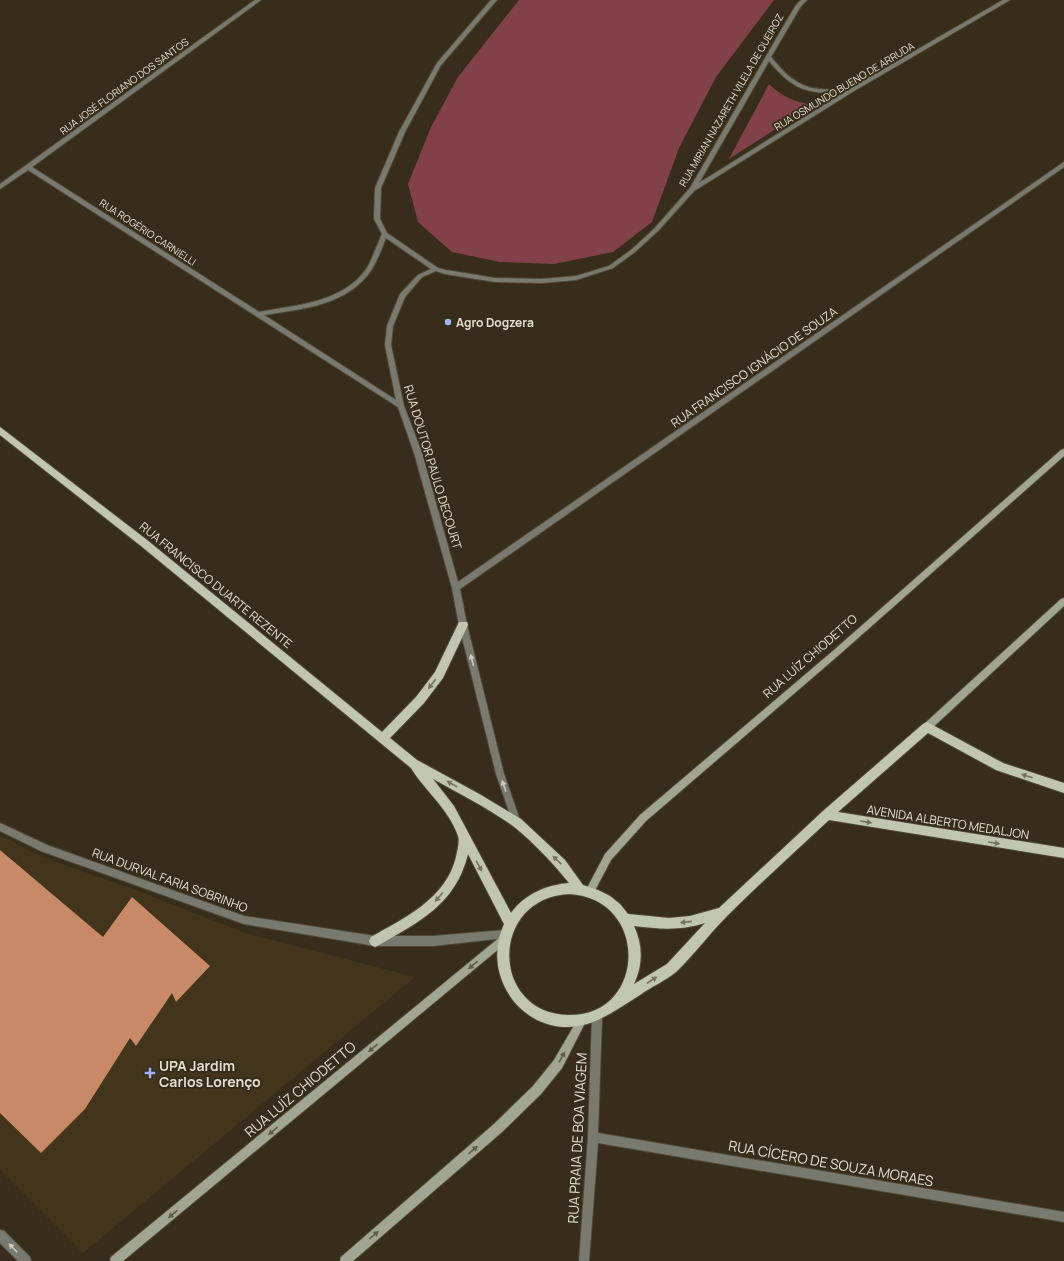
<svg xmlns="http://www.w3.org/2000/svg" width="1064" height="1261" viewBox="0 0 1064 1261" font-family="Manrope,sans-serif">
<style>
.built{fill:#42351b}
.green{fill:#824148}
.building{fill:#c88966}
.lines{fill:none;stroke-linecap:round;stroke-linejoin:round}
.street-casing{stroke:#534937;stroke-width:2}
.secondary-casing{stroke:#534937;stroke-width:2}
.primary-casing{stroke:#534937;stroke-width:2}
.street{fill:#787a70;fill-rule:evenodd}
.secondary{fill:#a1a594;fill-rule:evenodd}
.primary{fill:#c1c6b1;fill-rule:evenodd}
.oneway{fill:#cecabe}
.oneway2{fill:#75725e}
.oneway3{fill:#615d4b}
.poi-dot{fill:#9eb4fd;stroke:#372d1a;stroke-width:1.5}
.labels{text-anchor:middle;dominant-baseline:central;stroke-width:4;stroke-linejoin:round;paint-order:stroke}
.far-street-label{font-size:10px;fill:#e4ded2;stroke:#372d1a}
.poi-label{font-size:12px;font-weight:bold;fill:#e4ded2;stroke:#372d1a;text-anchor:start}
.street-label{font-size:12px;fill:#e4ded2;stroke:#372d1a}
.near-poi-label{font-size:14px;font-weight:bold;fill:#e4ded2;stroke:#372d1a;text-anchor:start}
.near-street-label{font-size:14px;fill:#e4ded2;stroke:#372d1a}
</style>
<rect width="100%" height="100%" fill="#372d1a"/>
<!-- built -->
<path class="built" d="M0,835L42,857L131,888L245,933L415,977L83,1253L0,1170Z"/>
<!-- green -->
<path class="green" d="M519,0H774L716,77L679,148L652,222L613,252L554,264L500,262L452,252L418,222L408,184L431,127L458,77Z
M769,84C782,97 795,102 813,105L729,159Z"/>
<!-- building -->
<path class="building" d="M0,850L103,937L132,897L210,966L176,1002L172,993L136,1046L130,1038L85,1109L41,1153L0,1113Z"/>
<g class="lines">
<defs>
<path id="street" d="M255,0H261L32,167L259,312C296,305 343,303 367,268C373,257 377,245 382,234L374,219L375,188L399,132L437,63L491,0H497L441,65L405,132L381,188L380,219L387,233L438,268L446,270L495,278L542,279L576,276L609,266L631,250L654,229L690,188L783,27L796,5L801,0H807L801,6L771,57C797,89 809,91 849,89L1003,0H1010L854,91L694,191L658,231L635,252L613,268L576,280L542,283L495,282L445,274L436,271L422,277L405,297L393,326L391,345L404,406L422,453L458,582L1064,162V167L460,589L467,625L504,774L521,823L520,826L517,827L514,826L513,823L496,774L459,625L452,588L414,453L398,407L28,170L0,189V184ZM769,61C793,90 807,94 843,93L699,183ZM386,238L431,269L418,275L400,294L387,326L385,345L396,400L264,315C303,309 349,305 372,269C378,259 382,248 386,238Z
M0,823L47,845L244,916L375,936H433L505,930L508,931L510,934L508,937L505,938L433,946H375L244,924L41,851L0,831Z
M597,1011L600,1013L602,1016L598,1133L1064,1212V1222L598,1143L589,1261H579L588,1137L592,1016L594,1013Z
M0,1230L4,1231L30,1257L31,1261H18L0,1243Z"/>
<path id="secondary" d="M1064,449V456L840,654L646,821L611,860L592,896L589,897L586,896L584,893L586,890L605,854L640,815L834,650L1061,450Z
M1064,598V606L930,730L927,731L924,730L923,727L924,724L1061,599Z
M503,935L506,937L508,940L506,943L123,1261H110L111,1257L500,937Z
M582,1015L585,1017L587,1020L585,1023L562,1068L541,1094L502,1132L353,1261H340L341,1257L494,1124L533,1086L554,1060L579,1017Z"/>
<path id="primary" d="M0,427L147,540L382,732L416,697L435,672L459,622H467L468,625L443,678L424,703L390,738L417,760L481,795L521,819L565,860L583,885L598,890L610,896L620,904L628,914L669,918L690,916L719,908L823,811L923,724L927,722L1003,763L1064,783V793L996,770L928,733L838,812L1064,848V858L829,820C795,852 760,883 727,916C709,934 694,955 676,972C665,981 651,987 640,995C606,1016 579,1039 537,1020C524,1013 514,1004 507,991C495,970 494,946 504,924L468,854C456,904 419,922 379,945L375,947L371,945L369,941L371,937C404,918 446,899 456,857C457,851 460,842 458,836C449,809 425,791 411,768L141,546L0,435ZM433,779C460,794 488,808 513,826C531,840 555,865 569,883C546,885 525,894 511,913L454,806ZM569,894C650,898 647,1017 568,1015C490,1013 489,898 569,894ZM705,923L667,964L634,984C643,965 643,945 634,926C660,929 679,931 705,923Z"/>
</defs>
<!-- street casing -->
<use href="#street" class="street-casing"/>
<!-- secondary casing -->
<use href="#secondary" class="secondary-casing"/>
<!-- primary casing -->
<use href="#primary" class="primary-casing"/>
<!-- street -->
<use href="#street" class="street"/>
<!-- secondary -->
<use href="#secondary" class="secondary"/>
<!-- primary -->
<use href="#primary" class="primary"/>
</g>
<!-- one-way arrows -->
<defs><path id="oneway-solid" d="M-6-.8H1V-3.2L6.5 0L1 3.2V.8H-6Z"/></defs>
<g class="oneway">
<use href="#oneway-solid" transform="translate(472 660) rotate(-104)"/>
<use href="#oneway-solid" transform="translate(504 786) rotate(-109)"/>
<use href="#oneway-solid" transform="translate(13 1248) rotate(-134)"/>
</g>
<g class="oneway2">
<use href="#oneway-solid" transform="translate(432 684) rotate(127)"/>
<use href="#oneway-solid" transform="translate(1027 776) rotate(-162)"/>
<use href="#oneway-solid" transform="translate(452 784) rotate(-151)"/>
<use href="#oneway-solid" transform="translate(866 822) rotate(9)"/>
<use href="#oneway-solid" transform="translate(994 843) rotate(9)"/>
<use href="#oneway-solid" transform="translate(557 860) rotate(-136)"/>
<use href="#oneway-solid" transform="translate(479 866) rotate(61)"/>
<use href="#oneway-solid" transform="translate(439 897) rotate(130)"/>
<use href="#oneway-solid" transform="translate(686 922) rotate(174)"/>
<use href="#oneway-solid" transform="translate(652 980) rotate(-33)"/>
</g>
<g class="oneway3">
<use href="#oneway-solid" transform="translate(473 965) rotate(140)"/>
<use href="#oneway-solid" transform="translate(373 1048) rotate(140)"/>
<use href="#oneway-solid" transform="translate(562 1057) rotate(-61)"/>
<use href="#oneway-solid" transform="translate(273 1131) rotate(140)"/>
<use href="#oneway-solid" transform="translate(473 1150) rotate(-41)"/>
<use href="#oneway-solid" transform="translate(173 1214) rotate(140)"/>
<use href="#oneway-solid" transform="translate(374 1235) rotate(-41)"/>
</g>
<!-- markers -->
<g class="poi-dot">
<circle cx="448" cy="322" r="4"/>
<path d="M148 1067h4v4h4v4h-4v4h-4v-4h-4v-4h4z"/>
</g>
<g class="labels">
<!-- far-street labels -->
<g class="far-street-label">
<text transform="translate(124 86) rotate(-36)">RUA JOSÉ FLORIANO DOS SANTOS</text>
<text transform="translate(844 86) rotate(-31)">RUA OSMUNDO BUENO DE ARRUDA</text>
<text transform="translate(731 100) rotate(-60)">RUA MIRIAN NAZARETH VILELA DE QUEIROZ</text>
<text transform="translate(148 232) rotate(33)">RUA ROGÉRIO CARNIELLI</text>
</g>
<!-- poi labels -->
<g class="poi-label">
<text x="456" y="322">Agro Dogzera</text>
</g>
<!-- street labels -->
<g class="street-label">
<text transform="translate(754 367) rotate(-35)">RUA FRANCISCO IGNÁCIO DE SOUZA</text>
<text transform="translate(433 467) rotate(73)">RUA DOUTOR PAULO DECOURT</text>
<text transform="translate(216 585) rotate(39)">RUA FRANCISCO DUARTE REZENTE</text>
<text transform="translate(810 656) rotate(-41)">RUA LUÍZ CHIODETTO</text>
<text transform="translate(948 822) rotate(9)">AVENIDA ALBERTO MEDALJON</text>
<text transform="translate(170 880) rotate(20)">RUA DURVAL FARIA SOBRINHO</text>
</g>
<!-- near-poi labels -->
<g class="near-poi-label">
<text x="159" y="1065">UPA Jardim<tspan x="159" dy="16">Carlos Lorenço</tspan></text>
</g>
<!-- near-street labels -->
<g class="near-street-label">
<text transform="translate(300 1089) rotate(-40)">RUA LUÍZ CHIODETTO</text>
<text transform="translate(577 1138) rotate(-87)">RUA PRAIA DE BOA VIAGEM</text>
<text transform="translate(831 1163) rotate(10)">RUA CÍCERO DE SOUZA MORAES</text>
</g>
</g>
</svg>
